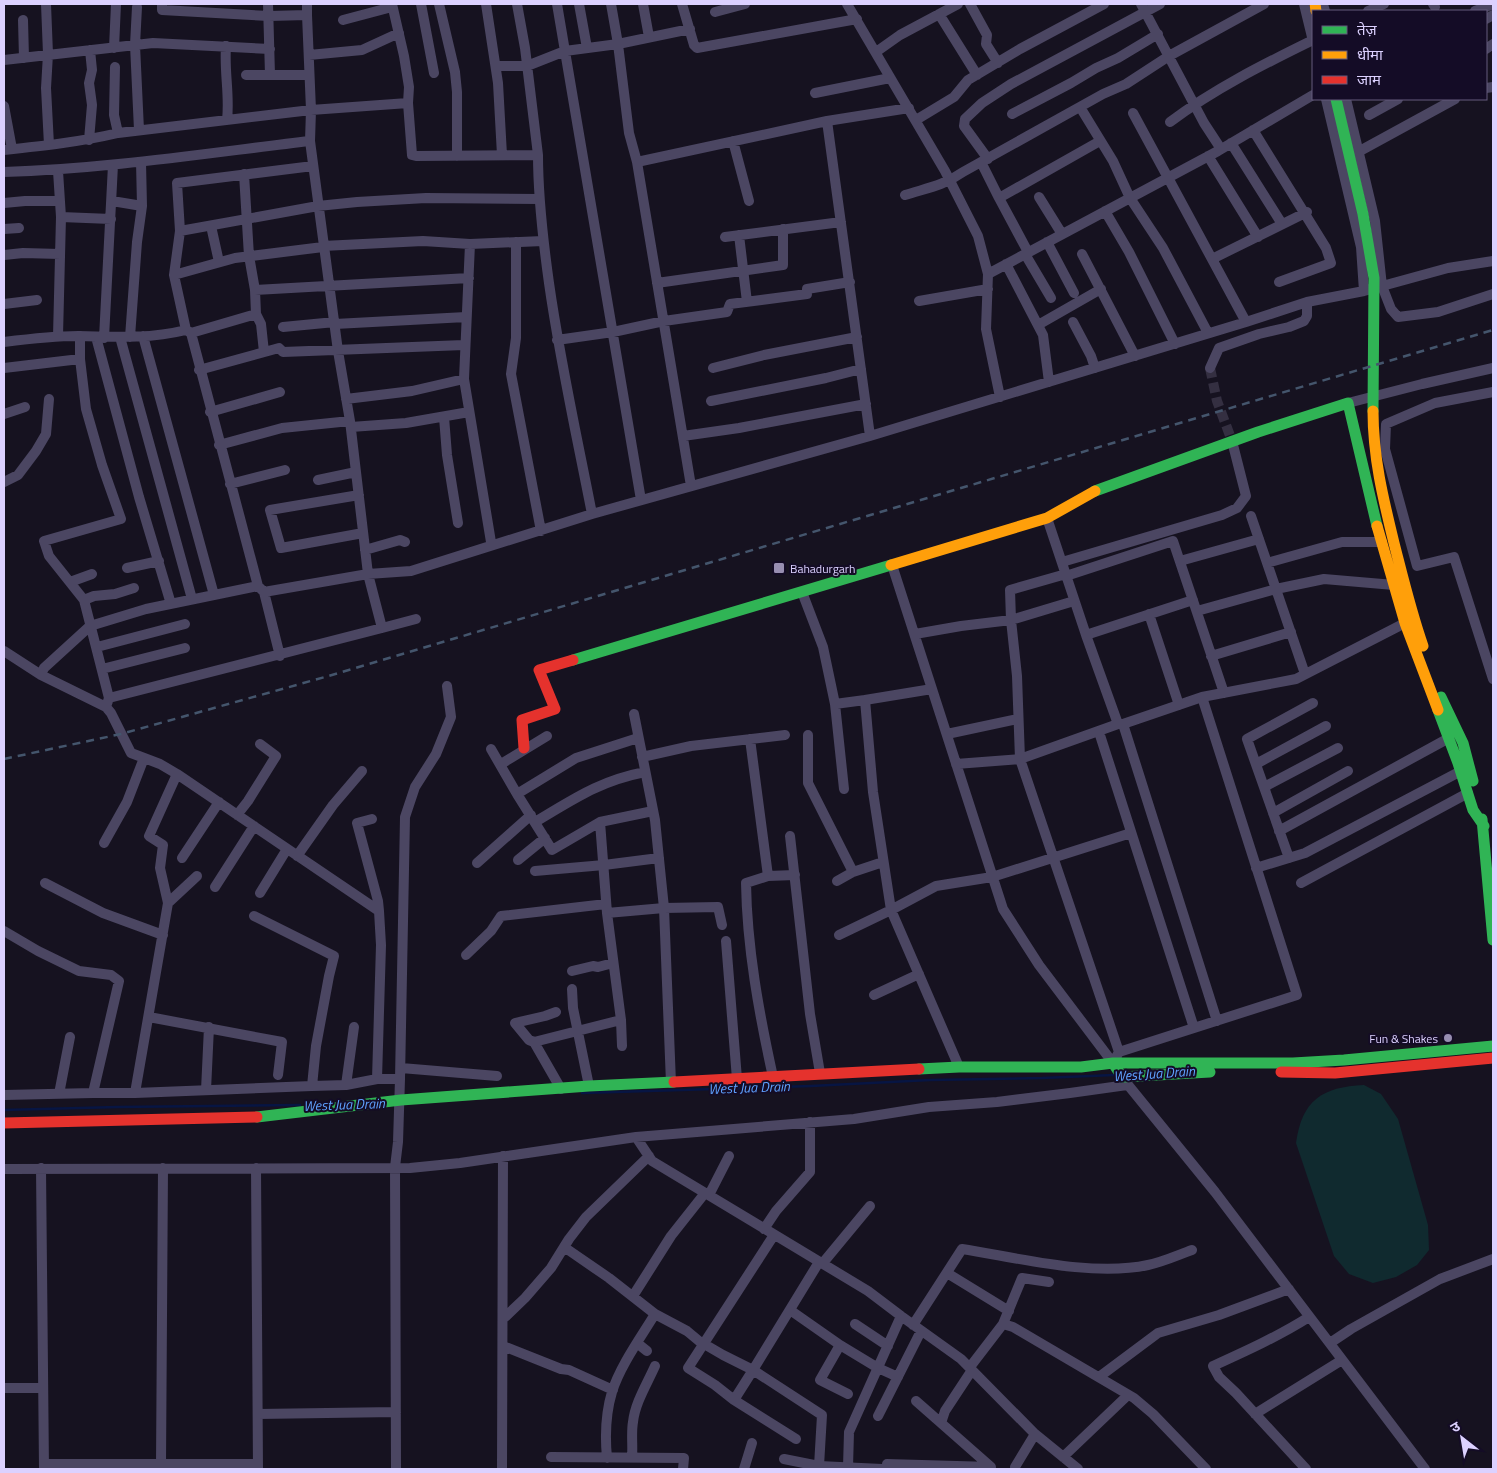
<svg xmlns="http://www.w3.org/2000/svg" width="1497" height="1473" viewBox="0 0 1497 1473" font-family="'Titillium Web','Noto Sans Devanagari',sans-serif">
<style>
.green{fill:#102a2f}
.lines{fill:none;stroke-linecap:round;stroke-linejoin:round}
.stream{stroke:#071543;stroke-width:2.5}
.street-tunnel{stroke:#342f41;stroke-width:10;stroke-dasharray:10 5;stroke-linecap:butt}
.street{stroke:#4b4662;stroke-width:10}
.fast{stroke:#30b455;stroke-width:11}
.slow{stroke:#ff9f0a;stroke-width:11}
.jam{stroke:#e5322d;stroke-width:11}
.rail{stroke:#44556c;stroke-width:2.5;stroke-dasharray:8 6;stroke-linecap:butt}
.poi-dot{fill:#978eb1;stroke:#140c26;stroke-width:2}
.labels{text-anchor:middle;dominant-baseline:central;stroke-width:4;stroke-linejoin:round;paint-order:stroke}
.poi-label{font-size:12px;fill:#dcd1ff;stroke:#140c26;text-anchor:start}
.water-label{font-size:14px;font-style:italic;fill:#5fa2ff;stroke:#140c26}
</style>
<rect width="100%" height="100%" fill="#161220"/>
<!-- green -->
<path class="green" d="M1364,1085L1381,1094L1398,1119L1428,1225L1429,1250L1417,1265L1396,1277L1373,1283L1349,1274L1334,1256L1296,1143C1302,1100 1322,1087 1364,1085Z"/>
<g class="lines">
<!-- stream -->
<path class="stream" d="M582,1093L811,1086L930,1080L1042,1078L1114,1075
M4,1110L117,1107L300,1105"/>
<!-- street-tunnel -->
<path class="street-tunnel" d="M1210,368L1217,401L1232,441"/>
<!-- street -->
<path class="street" d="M46,4L48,54L46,88L49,145
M162,4V10L269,16L307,15L311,110L310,141L338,351L350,421L282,428L219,445
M268,4L270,75
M307,4V15
M392,4L404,56L409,87L408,103L412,155L416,156L538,155C538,198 543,240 549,283C560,361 577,437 592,514
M421,4L434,73
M439,4L455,72L457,92V156
M486,4L498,83L502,155
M517,4L525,48L538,155
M557,4L641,500
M579,4L587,48
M611,4L618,44L629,133L637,162L691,486
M643,4L649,37
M682,4L694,45L697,48L857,19
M847,4L945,171L978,236L988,274L986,329L1000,397
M970,4L987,35L986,44L998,63
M1141,4L1204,123L1221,149
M1304,4L1313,41
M1323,4L1325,11
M1433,4L1435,7
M137,7L135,45L139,130
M1368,11L1384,4
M1475,11L1493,4
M715,12L745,4
M939,14L977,75
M1486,19L1493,15
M23,20L24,58
M343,20L392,7
M226,46C224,72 230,96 227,120
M114,48L116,4
M1486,49L1493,44
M876,52L900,35L958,4
M309,55L362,50L399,33
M4,60L153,43L270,49
M496,66H527L565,51L618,44L690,29
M115,67L114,115L118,133
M246,75H309
M1486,88L1493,87
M815,93L890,78
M1326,99L1361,247L1364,291
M1346,99L1375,221L1382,286L1391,309L1398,317L1438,312L1493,294
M4,106L12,149
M1080,107L1113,161L1130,198L1163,248L1208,333
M1133,113L1246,322L1307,302L1364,291L1448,268L1493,261
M1012,114L1071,83L1096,68L1118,58L1158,34
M1369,115L1398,99
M916,120L954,97L968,80L1020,49L1104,4
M827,121L870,436
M1170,122C1214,89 1264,64 1313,40
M1253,130L1326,248L1331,263L1279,282
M89,140L92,105L89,83L92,70L90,50
M733,141L749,201
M1231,143L1282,224
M4,150C42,146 80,142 118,133L311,110L408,103
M1358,152L1455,99
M1208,156L1258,237
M988,159L964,126L965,119L982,103L1011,84L1160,4
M637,162L827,121L909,108
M981,162L999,198L1100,141
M58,171L61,217L58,336
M4,172C106,169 208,153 310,141
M244,174L249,256L255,290
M905,195C927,188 943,186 963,172L1103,94L1126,84L1169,56L1264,4
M1039,197L1062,234
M999,198L1028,252
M112,201L142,206
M4,203L25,201H60
M1105,211L1129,252L1175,344
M61,217L111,219
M211,226L219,262
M4,229L19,228
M180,231L318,206L357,202L426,198L539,199
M739,235L747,302
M725,237L841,222
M516,242V338L511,374L541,531
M1047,242L1074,293
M470,244L464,379L491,542
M323,246L423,241L470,244L543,241
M1025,254L1051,298
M1082,254L1135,356
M4,255L23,253L60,254
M1212,259L1307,212
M1006,264L1043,335L1049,382
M988,274L1218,151L1313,95
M174,275L235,258L323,247
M657,283L783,265V229
M919,301L988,289
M4,304L37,300
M256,314L261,324L264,352
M1073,322L1091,356L1095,368
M335,324L466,317
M1038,325L1101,289
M283,327L335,322
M186,330L174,275L180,231L177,183L313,166
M191,333L258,586
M80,336V359L86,409L102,465L121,519L44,541L49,556L84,600L109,698L107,704
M143,336L214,595
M96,337L139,497L171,604
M120,337L192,599
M130,337L137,242L142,206L141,162
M104,338L113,165
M557,340L613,332L664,321L727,312L730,304L807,294V289L850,282
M4,342C28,339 53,336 78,336C114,337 150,339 186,330L191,333L256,314L255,290L469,278
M4,368L80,359
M713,368L764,355L857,337
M1210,368L1219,348L1259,334L1289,327L1304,321L1307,316V302
M199,370L279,348L283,352L464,345
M1493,392L1435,403L1386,424L1385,449L1417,566L1454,557L1493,679
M346,399L412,391L464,379
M711,401L826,378L861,369
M1348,403L1422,384L1493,368
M210,412L280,392
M4,414L25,407
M444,417L447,455L458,523
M351,427L406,423L469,412
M683,436L739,428L866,404
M318,480L356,472
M4,482L18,475L36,451L46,434L49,399
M230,484L285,470
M359,495L270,510L281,548L363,533
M1251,516L1305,674
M1047,518L1086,635L1118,724
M365,550L400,540L405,542
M1180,561L1259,539
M1062,562L1222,515L1237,508L1246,496L1232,441
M1267,563L1342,542H1382
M892,565L1003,909L1039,965L1113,1063L1119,1052L1297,995L1202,697
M127,568L159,561
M1066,574L1010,590L1011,620L1017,676L1020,759L1119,1052
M1066,576L1173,541L1224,693
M70,582L92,574
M264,592L280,656
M802,592L823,647L835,704L844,789
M84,600L94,596L115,594L134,588
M1197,611L1276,589L1324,579L1394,585
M1149,614L1179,705
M382,628L416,619
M915,634L961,626L1011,620L1074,601
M1086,635L1193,600
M97,647L185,624
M4,651L41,675L106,707L111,713L131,753L160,764L177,774L379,911L381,945L377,1079
M1211,656L1291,632
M102,669L185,648
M41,675L44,668L90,626L146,609L258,586L264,592L368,574L411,571L592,514L870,436L1246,322
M932,689L865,700L873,792L891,910L959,1067
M109,698L382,628L368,574L350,421
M835,704L865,700
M634,714L655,820L664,908L671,1083
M1123,724L1217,1021
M1099,732L1194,1028
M947,734L1018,719
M808,735V783L853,872L883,862
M638,738L576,758L517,794L552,850L600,822L653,811
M750,739L768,876
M491,749L517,794
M642,757L691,746L785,735
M501,764L547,736
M956,764L1020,759L1118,724H1123L1202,697L1296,679L1405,623
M1256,764L1326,726
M1264,787L1338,748
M1273,813L1348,771
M237,815L248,801L276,756L260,744
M372,819L357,823L378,901L379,911
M535,822C574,799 599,781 645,772
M1279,831L1449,738
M790,836L810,1014L820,1073
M104,843L127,802L144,758
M297,856L333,805L362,771
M182,858L219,802
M1289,858L1247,739L1313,703
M518,860L545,838
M477,863L531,815
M1256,868L1305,853L1461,771
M535,871L604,865L659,858
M837,881L853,872
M45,883L103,913L163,935
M1301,883L1468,793
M215,887L254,826
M260,893L287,849
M168,903L197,876
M607,913L664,908L718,907L722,925
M254,916L334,956L329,976L316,1046L312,1086L346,1085
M4,931L38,951L79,971L111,975L119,981L93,1093H135L168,903L160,868L163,845L149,836L177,774
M839,935L891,910L936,886L992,877L1131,833
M726,941L737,1079
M466,955L491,931L501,916L606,904
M572,971L593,966L598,967L613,963
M572,989L573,1008L589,1086
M874,995L919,974
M149,1017L282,1042L278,1075
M621,1020L622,1046
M354,1027L346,1085L377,1079H400L398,1142L395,1167L396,1469
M534,1042L529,1040L515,1023L545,1016L556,1012
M401,1068L497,1076
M773,1077C759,1013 747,948 746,883L768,876L795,875
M400,1079L405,817L415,787L436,754L451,717L447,686
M1124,1080L1215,1192L1425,1469
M561,1089L534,1042L621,1020L607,913L600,822
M206,1090L209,1027
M135,1093L312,1086
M59,1094L70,1037
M4,1095L93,1093
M636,1137L652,1161L868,1291L901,1316L961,1359L1035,1434L1078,1469
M41,1168L44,1469
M256,1168L258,1469
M4,1169L410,1168L460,1163L636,1137L854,1119L929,1107L997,1102L1070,1093L1127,1085
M709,1195L729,1156
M764,1229L776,1211L810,1172V1122
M564,1247L609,1278L655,1314L687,1331L699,1341L723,1355L753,1370L734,1400L796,1439
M819,1262L753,1370L822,1415L819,1466L882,1469
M822,1264L870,1206
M947,1273L1009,1311
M633,1296L671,1236L705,1193
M790,1310L840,1345L820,1380L848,1394
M503,1319L525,1298L551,1268L569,1239L586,1217L649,1156
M855,1324L888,1346
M1003,1324L1013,1327L1134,1398L1153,1414L1206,1469
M913,1325L962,1249C1019,1258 1093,1277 1148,1265C1163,1262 1178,1255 1192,1250
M637,1343L647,1351
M1330,1343L1351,1329L1440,1279L1493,1259
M840,1345L878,1368L898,1377
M503,1346L561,1369L569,1370L613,1390
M970,1367L1003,1324L1022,1278L1049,1282
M1099,1377L1158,1333L1219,1315L1289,1289
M4,1388H43
M734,1400L715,1385L688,1368L774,1235
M916,1401L941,1423
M258,1414L396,1412
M1255,1414L1342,1360
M878,1416L921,1331
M551,1457L684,1458L683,1469
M632,1457C633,1445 631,1433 633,1422C635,1403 647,1384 655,1366
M1063,1457L1128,1395
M607,1458C605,1437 606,1412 612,1392C620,1366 641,1337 655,1314
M784,1459L819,1466
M44,1464H258
M161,1464L163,1168
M848,1467L849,1432L901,1316
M1015,1467L1035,1434
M502,1469L503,1156
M744,1469L752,1443
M887,1469V1464L991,1467L941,1423L945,1411L972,1370
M1306,1469L1236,1393L1219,1377L1213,1366C1246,1351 1279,1336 1309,1317"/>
<!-- fast -->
<path class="fast" d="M1336,99L1363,214L1374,278L1373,411
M1095,491L1258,432L1348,403L1377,526
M573,660L891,565
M1441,697L1463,743L1473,781
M1438,710L1458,763L1473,810L1484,826
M1482,819L1493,940
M1113,1063L1122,1077L1210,1072
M919,1069L959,1067H1081L1113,1063H1293L1344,1060L1493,1046
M257,1117L401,1100L589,1086L674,1082"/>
<!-- slow -->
<path class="slow" d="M1315,4L1316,11
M1373,411C1373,457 1383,498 1394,543C1403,578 1411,612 1423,646
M1377,526L1405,623L1438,710
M891,565L1047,518L1095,491"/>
<!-- jam -->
<path class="jam" d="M524,748L522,720L555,709L539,670L573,660
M1281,1072L1335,1073L1493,1058
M674,1082L919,1069
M4,1123L257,1117"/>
<!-- rail -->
<path class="rail" d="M4,759L121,734L325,677L1493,330"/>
</g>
<!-- markers -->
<g class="poi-dot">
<rect x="773" y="562" width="12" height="12" rx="2.5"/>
<circle cx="1448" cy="1038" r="5"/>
</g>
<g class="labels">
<!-- poi labels -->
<g class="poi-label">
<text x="790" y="568">Bahadurgarh</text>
<text x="1438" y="1038" text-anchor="end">Fun &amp; Shakes</text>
</g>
<!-- water labels -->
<g class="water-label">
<text transform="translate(1154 1073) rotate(-4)">West Jua Drain</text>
<text transform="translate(749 1087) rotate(-2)">West Jua Drain</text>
<text transform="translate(344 1104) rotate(-2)">West Jua Drain</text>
</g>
</g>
<!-- border -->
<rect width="1497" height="1473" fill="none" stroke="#dcd1ff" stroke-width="10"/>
<!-- legend -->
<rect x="1312" y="10" width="175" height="90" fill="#140c26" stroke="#645b7d"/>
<rect x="1322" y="26" width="25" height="8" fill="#30b455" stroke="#645b7d"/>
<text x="1357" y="35" font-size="15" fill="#dcd1ff">तेज़</text>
<rect x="1322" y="51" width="25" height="8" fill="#ff9f0a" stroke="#645b7d"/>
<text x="1357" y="60" font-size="15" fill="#dcd1ff">धीमा</text>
<rect x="1322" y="76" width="25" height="8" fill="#e5322d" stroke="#645b7d"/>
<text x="1357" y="85" font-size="15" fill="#dcd1ff">जाम</text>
<!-- north arrow -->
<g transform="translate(1462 1438) rotate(329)" stroke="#140c26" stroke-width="4" paint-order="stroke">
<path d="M0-4L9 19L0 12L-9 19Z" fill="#dcd1ff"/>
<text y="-8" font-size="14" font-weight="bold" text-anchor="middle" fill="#dcd1ff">उ</text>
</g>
</svg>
